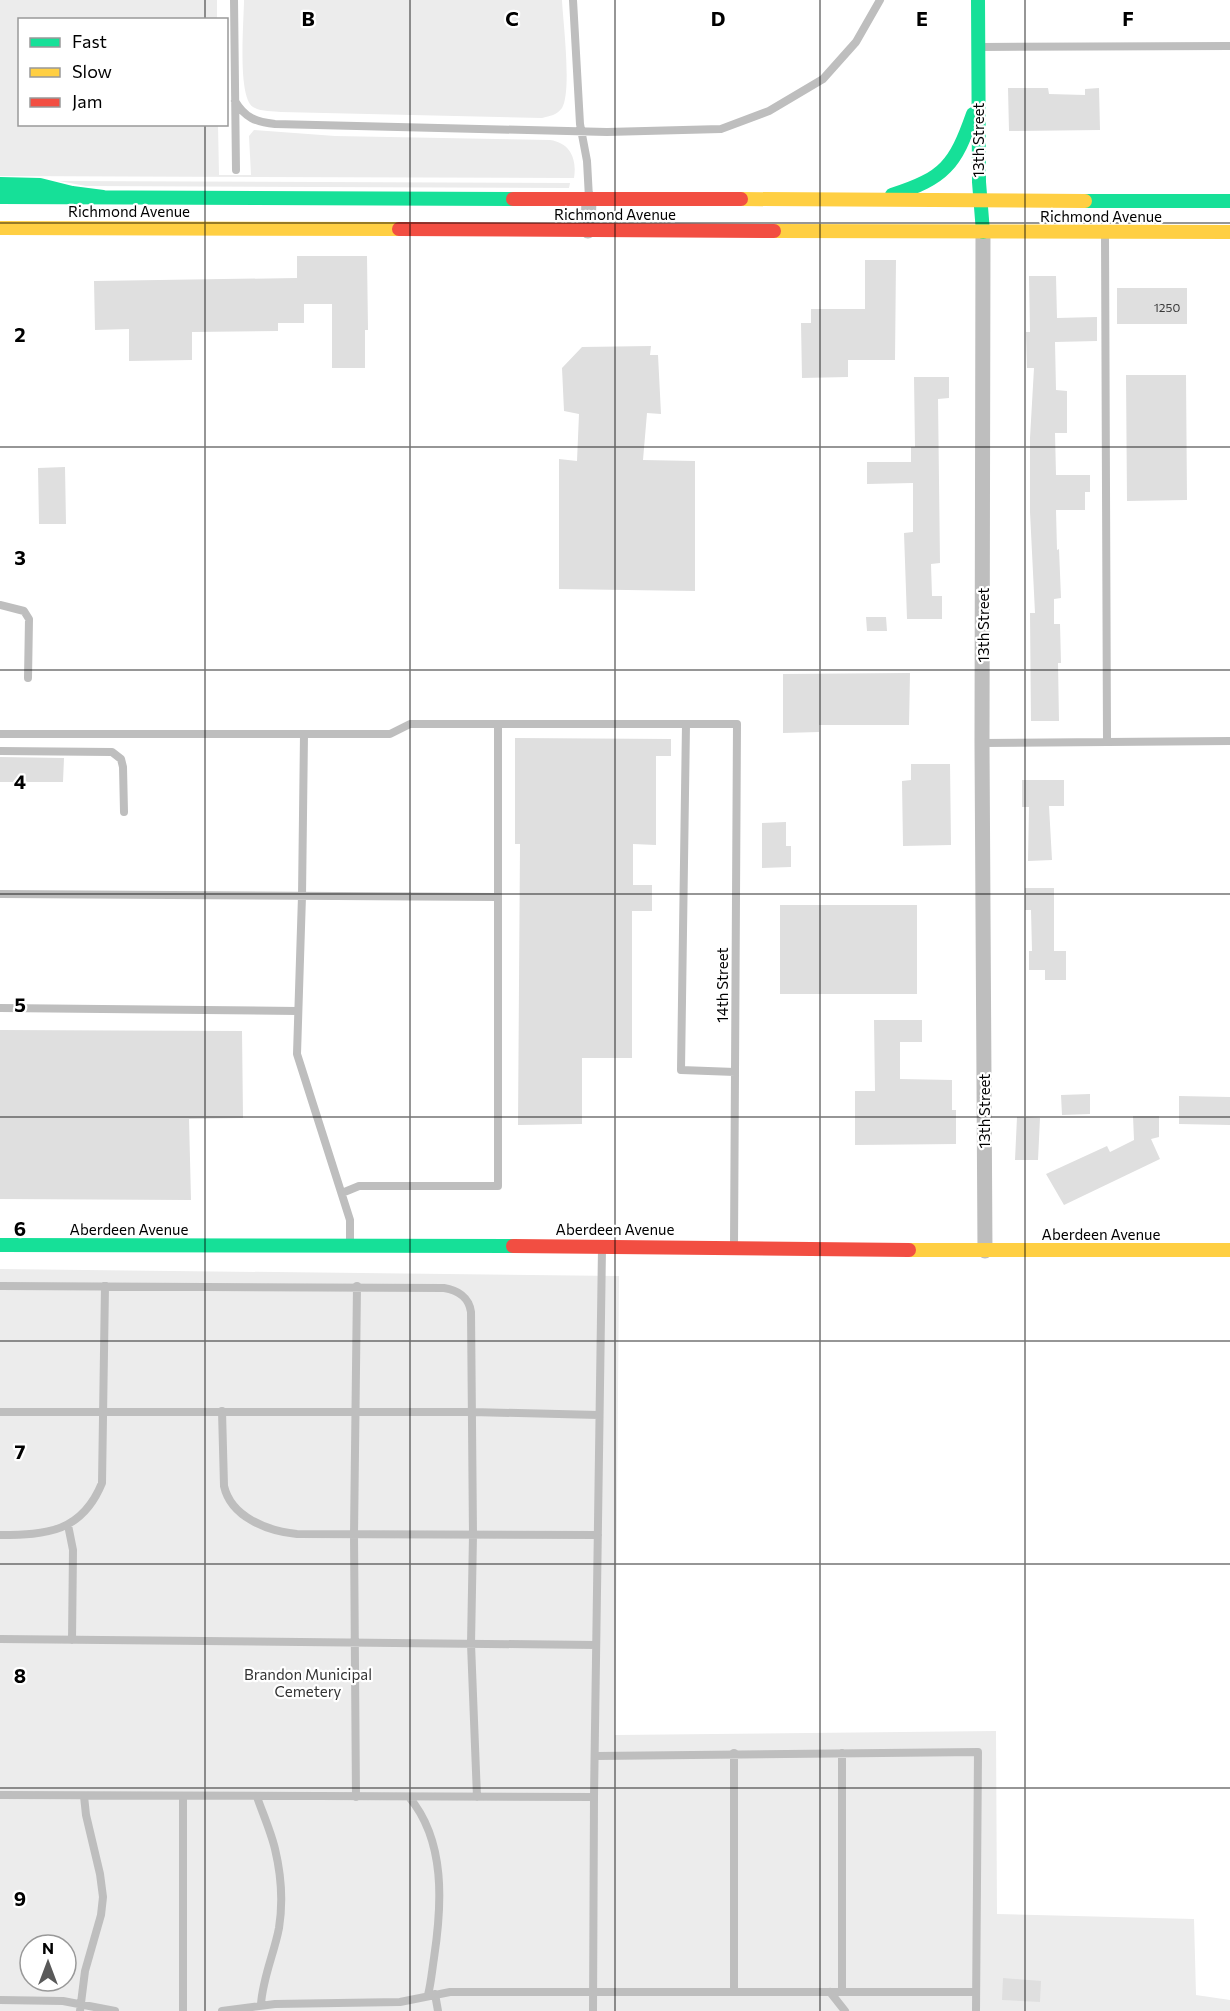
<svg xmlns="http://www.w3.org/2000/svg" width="1230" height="2011" viewBox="0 0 1230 2011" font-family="Commissioner,sans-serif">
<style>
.green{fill:#ececec;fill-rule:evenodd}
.building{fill:#dfdfdf}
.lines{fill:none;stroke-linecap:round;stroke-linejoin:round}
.lane{stroke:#bebebe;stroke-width:8}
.street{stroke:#bebebe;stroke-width:15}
.fast{stroke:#16e098;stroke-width:14}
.slow{stroke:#ffcf43;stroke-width:14}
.jam{stroke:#f24e42;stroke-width:14}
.grid{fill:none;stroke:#000;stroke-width:1.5;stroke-opacity:0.55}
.labels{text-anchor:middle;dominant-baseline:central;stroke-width:4.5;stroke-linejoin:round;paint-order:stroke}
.number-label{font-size:12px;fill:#383838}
.street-label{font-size:15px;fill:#000;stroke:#fff}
.park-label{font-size:15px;fill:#333;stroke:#fff}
.grid-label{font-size:20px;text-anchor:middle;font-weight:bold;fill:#000;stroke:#fff;stroke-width:4.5;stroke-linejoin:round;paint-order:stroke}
</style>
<rect width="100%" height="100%" fill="#fff"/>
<!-- green -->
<path class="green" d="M0,0H217V19L20,20V124L218,125L219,175H251L249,136L254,130L335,136L550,140C571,143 577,160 574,178L0,176Z
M244,0H562C563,22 572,91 562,108C557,115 550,116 542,118L281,112C273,111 261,112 253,107C237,96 244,21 244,0Z
M59,181L570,183L569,188L86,186Z
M0,1269L619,1276L615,1735L996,1731L997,1914L1194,1919L1196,1995L1230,2000V2011H0ZM30,1945H66V1981H30Z"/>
<!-- building -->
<path class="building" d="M1008,88H1048L1049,94L1085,95V89L1099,88L1100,130L1009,131Z
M297,256H367L368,330H365V368H332V304H304V323H278V331L192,332V360L129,361V329L95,330L94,281L297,278Z
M865,260H896L895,360H848V377L802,378L801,323H811V309H865Z
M1029,276H1056L1057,318L1097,317V341L1055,342L1056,390L1067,391V433H1055L1056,475H1090V492H1085V510H1056L1057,550L1059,549L1061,598L1054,599V624H1060L1061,663H1058L1059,721H1031L1030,613H1035L1030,512V438L1034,368H1027L1026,332H1030Z
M1117,288H1187V324H1117Z
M651,346L650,355H658L661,414L647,413L643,460L695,461V591L559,589V459L577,461L579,414L564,411L562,368L582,347Z
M1126,375H1186L1187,500L1127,501Z
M914,377H949V398L938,399L940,563L931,564L932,596H942V619H907L904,533L913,532V483L867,484V462H911V447H915Z
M65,467L66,524H39L38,468Z
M866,617H886L887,631H867Z
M910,673L909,725H819V732L783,733V674Z
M515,738L671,739V756H656V845L633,844V885H652V911H632V1058H582V1124L518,1125L520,844H515Z
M0,757L64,758L63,782H0Z
M911,764H950L951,845L903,846L902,781L911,780Z
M1022,780H1064V806H1049L1052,860L1028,861L1029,807H1022Z
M786,822V846H791V867L762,868V823Z
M1025,888H1054V951H1066V980H1045V970H1029V951H1032L1031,910H1025Z
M780,905H917V994H780Z
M874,1020H922V1042H900V1079L952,1080V1110H956V1144L855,1145V1091H875Z
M0,1030L242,1031L243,1118L189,1119L191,1200L0,1199Z
M1090,1094V1114L1062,1115L1061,1095Z
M1179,1096L1230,1097V1125L1179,1124Z
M1133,1116H1159V1137L1151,1139L1160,1159L1064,1205L1046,1174L1107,1146L1110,1152L1134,1140Z
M1017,1117L1040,1118L1038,1160H1015Z
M1003,1978L1041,1981L1040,2002L1002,2000Z"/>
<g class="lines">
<!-- lane -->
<path class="lane" d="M234,0L236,170
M573,0L580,124L587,161L589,198
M980,47L1230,46
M235,101C245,118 256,122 275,124L607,132L721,129L769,111L823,79L856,42L880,0
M1105,234L1107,742
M0,605L24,611L29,619L28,678
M686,724L681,1070L735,1072
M0,734H390L410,724H737L734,1246
M304,734L302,896L297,1054L350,1220V1244
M982,743L1230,741
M0,751L112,752L121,759L123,767L124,812
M0,894L498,897
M0,1008L298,1011
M342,1193L359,1186H498V724
M0,1286L444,1288C457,1290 469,1297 471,1312L473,1535L471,1644L477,1797
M222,1411L224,1486C231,1517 267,1531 297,1534L598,1535
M0,1412H472L599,1415
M68,1525L73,1550L72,1640
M0,1535C47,1535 82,1532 102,1483L105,1286
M0,1639L596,1645
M734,1753V1992
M842,1753V1992
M596,1756L978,1752L976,2011
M0,1795L594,1797
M257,1797C263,1814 271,1832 275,1849C281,1874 283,1903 279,1928C274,1954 263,1977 261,2004
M356,1797L354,1535L357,1286
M409,1797C446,1841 442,1905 434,1958C432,1971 431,1983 428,1995
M830,1992L845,2011
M435,1994L438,2011
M0,2000L63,2001L115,2011
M80,2011L85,1971L101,1915L103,1897L100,1874L86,1815L84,1796
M183,2011V1797
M222,2011L275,2004L400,2002L450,1992H976
M593,2011L594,1797L602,1248"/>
<!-- street -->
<path class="street" d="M588,231L589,198
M983,232L982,743L985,1251"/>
<!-- fast -->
<path class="fast" d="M978,0L979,182L983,232
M0,184L40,185L72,193L103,197
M892,195C945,178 955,165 973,114
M0,197L513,199
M1085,201H1230
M0,1245L513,1246"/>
<!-- slow -->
<path class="slow" d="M741,199L1085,201
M0,228L399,229
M774,231L1230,232
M909,1250H1230"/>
<!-- jam -->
<path class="jam" d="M513,199H741
M399,229L774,231
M513,1246L909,1250"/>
</g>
<!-- grid -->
<path class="grid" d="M205,0V20M410,0V2011M615,0V2011M820,0V2011M1025,0V2011M205,124V2011M0,223H1230M0,447H1230M0,670H1230M0,894H1230M0,1117H1230M0,1341H1230M0,1564H1230M0,1788H1230"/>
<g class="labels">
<!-- number labels -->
<g class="number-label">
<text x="1167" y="307">1250</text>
</g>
<!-- street labels -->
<g class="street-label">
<text transform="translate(978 140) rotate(-90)">13th Street</text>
<text x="129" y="211">Richmond Avenue</text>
<text x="615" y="214">Richmond Avenue</text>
<text x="1101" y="216">Richmond Avenue</text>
<text transform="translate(983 625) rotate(-90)">13th Street</text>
<text transform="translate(722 985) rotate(-90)">14th Street</text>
<text transform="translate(984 1111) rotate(-90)">13th Street</text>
<text x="129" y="1229">Aberdeen Avenue</text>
<text x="615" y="1229">Aberdeen Avenue</text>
<text x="1101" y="1234">Aberdeen Avenue</text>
</g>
<!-- park labels -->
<g class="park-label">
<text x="308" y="1674">Brandon Municipal<tspan x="308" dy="17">Cemetery</tspan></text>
</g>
</g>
<g class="grid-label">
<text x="308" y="26">B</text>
<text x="512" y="26">C</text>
<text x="718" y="26">D</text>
<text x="922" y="26">E</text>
<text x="1128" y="26">F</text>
<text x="20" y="342">2</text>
<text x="20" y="565">3</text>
<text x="20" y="789">4</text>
<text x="20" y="1012">5</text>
<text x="20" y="1236">6</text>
<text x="20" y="1459">7</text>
<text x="20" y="1683">8</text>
<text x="20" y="1906">9</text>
</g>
<!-- legend -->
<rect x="18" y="18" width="210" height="108" fill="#ffffff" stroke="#999999" stroke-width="1.5"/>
<rect x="30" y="38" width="30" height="9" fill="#16e098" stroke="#999999" stroke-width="1.5"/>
<text x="72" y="48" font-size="18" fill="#000000">Fast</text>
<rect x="30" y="68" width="30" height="9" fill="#ffcf43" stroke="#999999" stroke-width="1.5"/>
<text x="72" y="78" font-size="18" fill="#000000">Slow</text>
<rect x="30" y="98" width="30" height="9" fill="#f24e42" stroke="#999999" stroke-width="1.5"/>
<text x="72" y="108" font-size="18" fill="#000000">Jam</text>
<!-- north arrow -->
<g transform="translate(48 1963)"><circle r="28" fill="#ffffff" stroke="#999999" stroke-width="1.5"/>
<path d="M0-4.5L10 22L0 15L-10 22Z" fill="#595959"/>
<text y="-9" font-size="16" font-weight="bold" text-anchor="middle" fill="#000000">N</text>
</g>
</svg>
